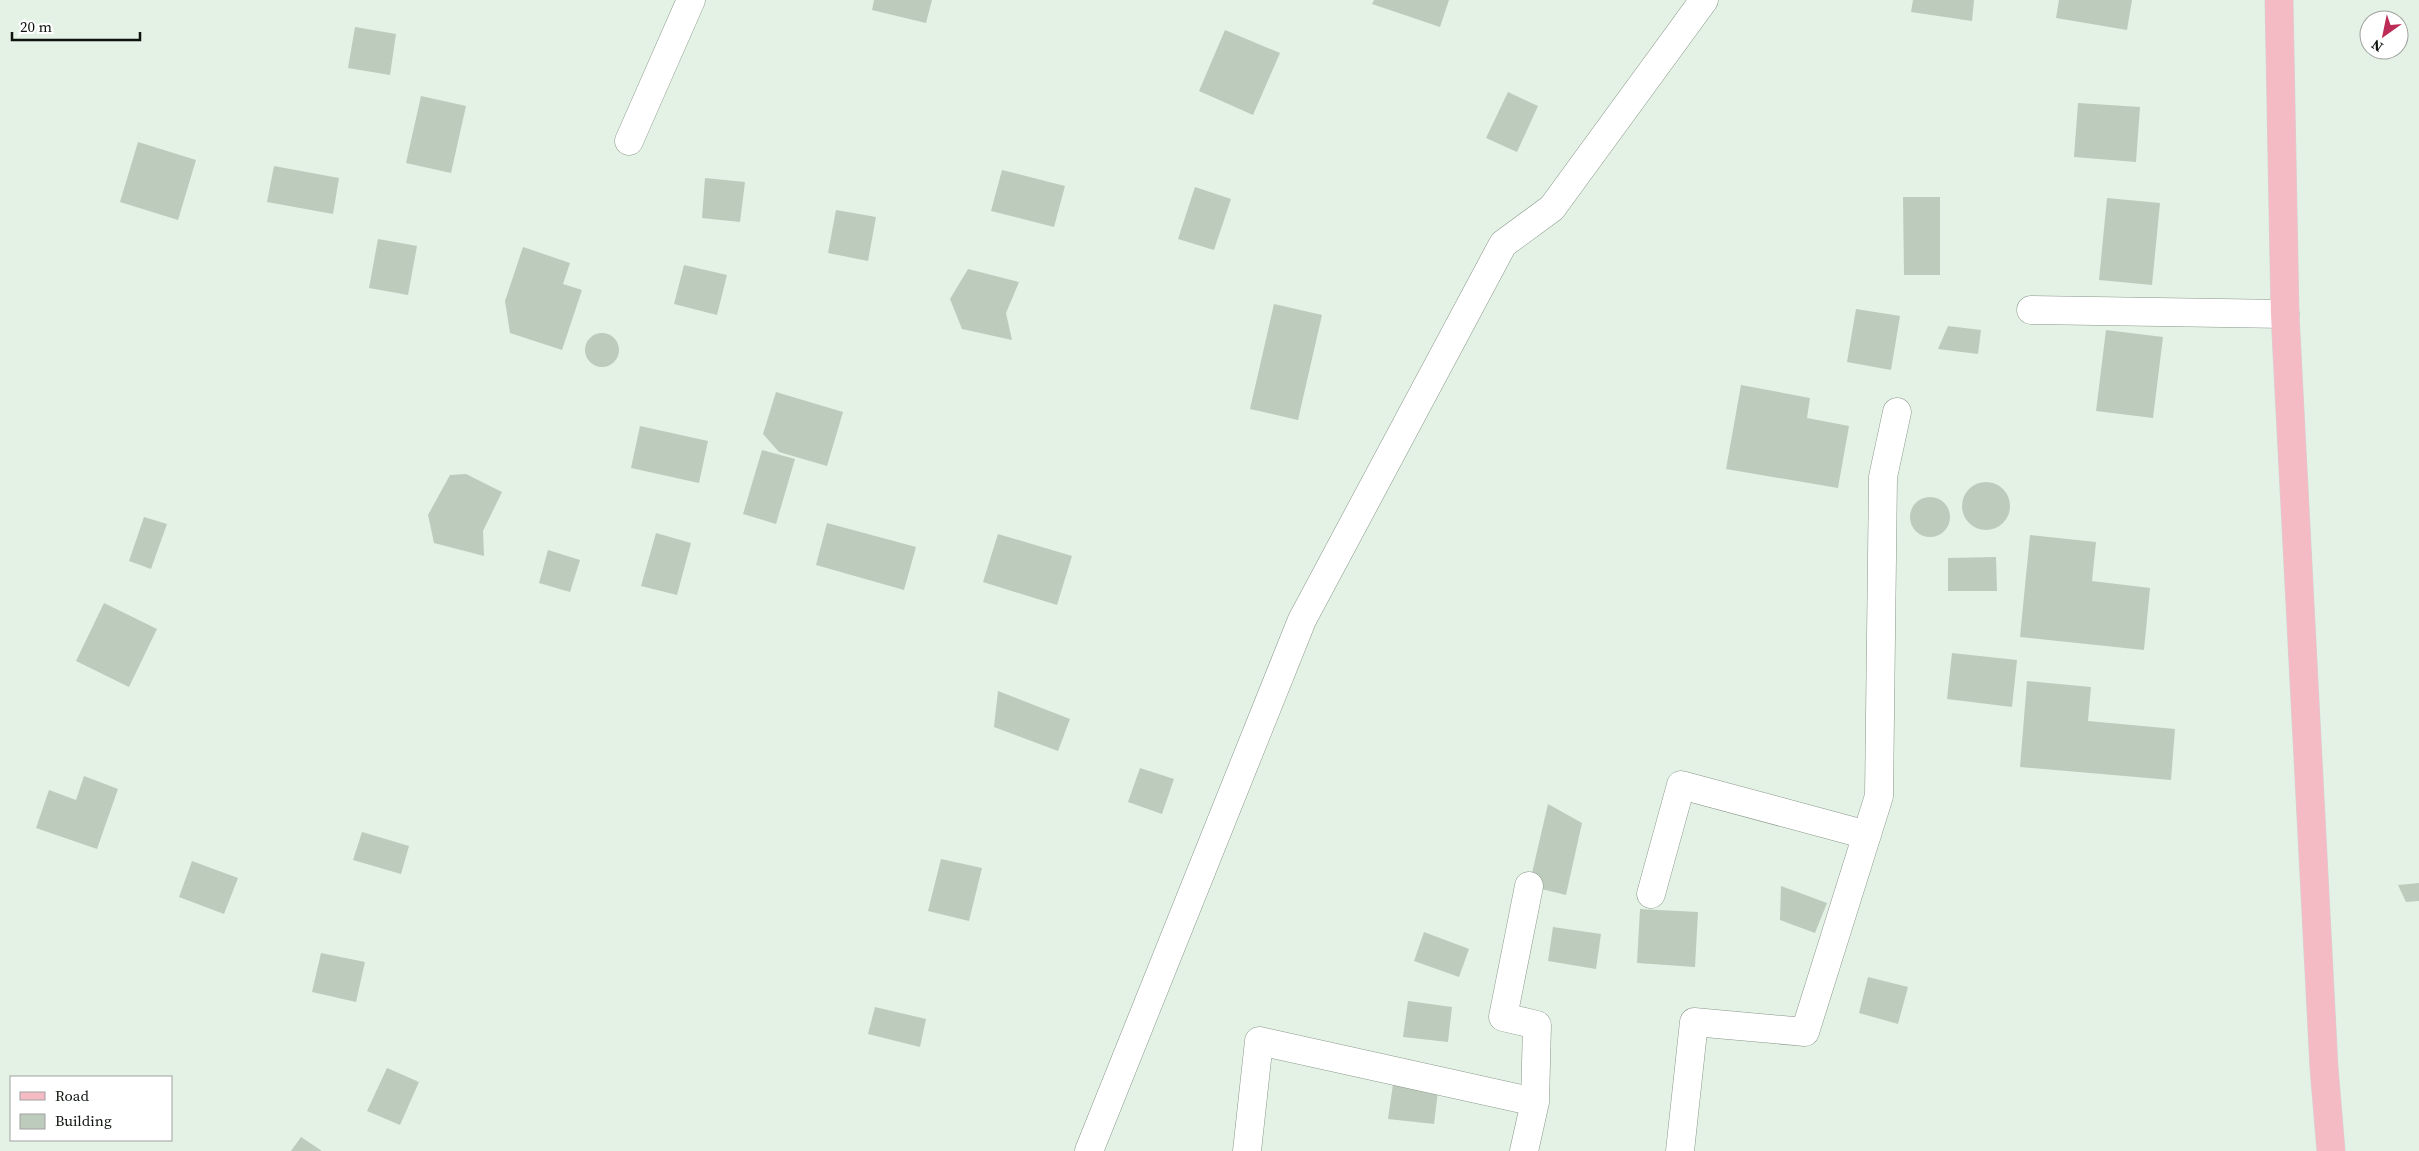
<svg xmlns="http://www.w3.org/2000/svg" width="2419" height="1151" viewBox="0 0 2419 1151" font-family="'Source Serif 4',serif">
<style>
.building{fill:#bdcbbd}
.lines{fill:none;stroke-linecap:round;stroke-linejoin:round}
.minor-casing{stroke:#89978a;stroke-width:29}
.major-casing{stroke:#d4d5d4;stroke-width:29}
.minor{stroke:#fff;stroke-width:28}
.major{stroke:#f5bbc5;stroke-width:28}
</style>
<rect width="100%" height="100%" fill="#e3f2e4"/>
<!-- building -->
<path class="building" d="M874,0H932L926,23L872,10Z
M1374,0H1449L1440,27L1372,4Z
M1913,0H1974L1972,21L1911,12Z
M2059,0H2132L2127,30L2056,18Z
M355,27L396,34L390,75L348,68Z
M1225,30L1280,53L1253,115L1199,91Z
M1508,92L1538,106L1517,152L1486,138Z
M421,96L466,106L451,173L406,163Z
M2078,103L2140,107L2136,162L2074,157Z
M138,142L196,160L178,220L120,202Z
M274,166L339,178L333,214L267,202Z
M1002,170L1065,186L1054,227L991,211Z
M705,178L745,182L740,222L702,218Z
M1195,187L1231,199L1214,250L1178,239Z
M1903,197H1940V275H1904Z
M2107,198L2160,203L2152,285L2099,280Z
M836,210L876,217L868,261L828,253Z
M378,239L417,246L408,295L369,288Z
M523,247L570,263L563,284L582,290L562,350L510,333L505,301Z
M684,265L727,275L717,315L674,304Z
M968,269L1019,282L1006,313L1012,340L962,329L950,299Z
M1274,304L1322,315L1298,420L1250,409Z
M1856,309L1900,316L1891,370L1847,362Z
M1948,326L1981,330L1978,354L1938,349Z
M2106,330L2163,337L2153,418L2096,411Z
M585 350a17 17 0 1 1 34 0a17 17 0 1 1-34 0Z
M1741,385L1810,398L1807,418L1849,426L1838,488L1726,469Z
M776,392L843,412L827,466L779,452L763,434Z
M640,426L708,441L699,483L631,468Z
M762,450L795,459L776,524L743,514Z
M466,474L502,492L483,531L484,556L434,543L428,515L450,475Z
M1962 506a24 24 0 1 1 48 0a24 24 0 1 1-48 0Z
M1910 517a20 20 0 1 1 40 0a20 20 0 1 1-40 0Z
M144,517L167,524L151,569L129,561Z
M827,523L916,547L904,590L816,565Z
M656,533L691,543L677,595L641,586Z
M998,534L1072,556L1057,605L983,582Z
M2030,535L2096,542L2092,581L2150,588L2144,650L2020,637Z
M548,550L580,560L570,592L539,583Z
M1996,557L1997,591H1948V558Z
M104,603L157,629L129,687L76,661Z
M1952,653L2017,660L2012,707L1947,699Z
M2027,681L2091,687L2088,721L2175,729L2171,780L2020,767Z
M998,691L1070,719L1058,751L994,727Z
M1140,768L1174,779L1162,814L1128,802Z
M84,776L118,789L97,849L36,828L49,790L76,800Z
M1548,804L1582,823L1566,895L1529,886Z
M362,832L409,846L401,874L353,860Z
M941,859L982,868L969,921L928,911Z
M192,861L238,878L224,914L179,897Z
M2419,883V901L2406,902L2398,885Z
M1781,886L1827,903L1815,933L1780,920Z
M1640,909L1698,912L1695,967L1637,963Z
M1553,927L1601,934L1596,969L1548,961Z
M1424,932L1469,949L1459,977L1414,961Z
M321,953L365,962L356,1002L312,992Z
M1868,977L1908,987L1898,1024L1859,1013Z
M1408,1001L1452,1007L1448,1042L1403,1037Z
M875,1007L926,1019L920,1047L868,1034Z
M387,1068L419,1082L400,1125L367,1111Z
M1394,1077L1439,1083L1434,1124L1388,1119Z
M301,1137L322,1151H291Z"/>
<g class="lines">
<defs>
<path id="minor" d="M629,141L691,0
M2031,310L2285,314
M1529,886L1503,1017L1537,1025L1535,1102
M1651,894L1681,785L1867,835
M1089,1151L1302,620L1503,244L1552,208L1704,0
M1247,1151L1259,1041L1535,1102L1524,1151
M1680,1151L1694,1022L1805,1032L1879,796L1883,477L1897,412"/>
<path id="major" d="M2279,0L2285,314L2324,1068L2331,1151"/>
</defs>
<!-- minor casing -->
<use href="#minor" class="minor-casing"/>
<!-- major casing -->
<use href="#major" class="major-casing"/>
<!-- minor -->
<use href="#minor" class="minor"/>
<!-- major -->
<use href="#major" class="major"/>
</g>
<!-- legend -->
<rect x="10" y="1076" width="162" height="65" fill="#ffffff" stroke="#9fa19f"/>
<rect x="20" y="1092" width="25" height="8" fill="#f5bbc5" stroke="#9fa19f"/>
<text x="55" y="1101" font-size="15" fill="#0e130e">Road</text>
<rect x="20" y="1114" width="25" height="15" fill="#bdcbbd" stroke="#9fa19f"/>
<text x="55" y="1126" font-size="15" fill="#0e130e">Building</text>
<!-- north arrow -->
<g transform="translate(2384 35) rotate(213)"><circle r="24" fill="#ffffff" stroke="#9fa19f"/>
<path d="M0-4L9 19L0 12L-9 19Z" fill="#bc2c55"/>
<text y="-8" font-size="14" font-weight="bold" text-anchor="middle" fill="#0e130e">N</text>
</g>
<!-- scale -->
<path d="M12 32v8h128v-8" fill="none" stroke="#0e130e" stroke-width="2.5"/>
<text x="20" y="32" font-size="15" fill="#0e130e" stroke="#ffffff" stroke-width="4" paint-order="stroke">20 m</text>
</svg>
